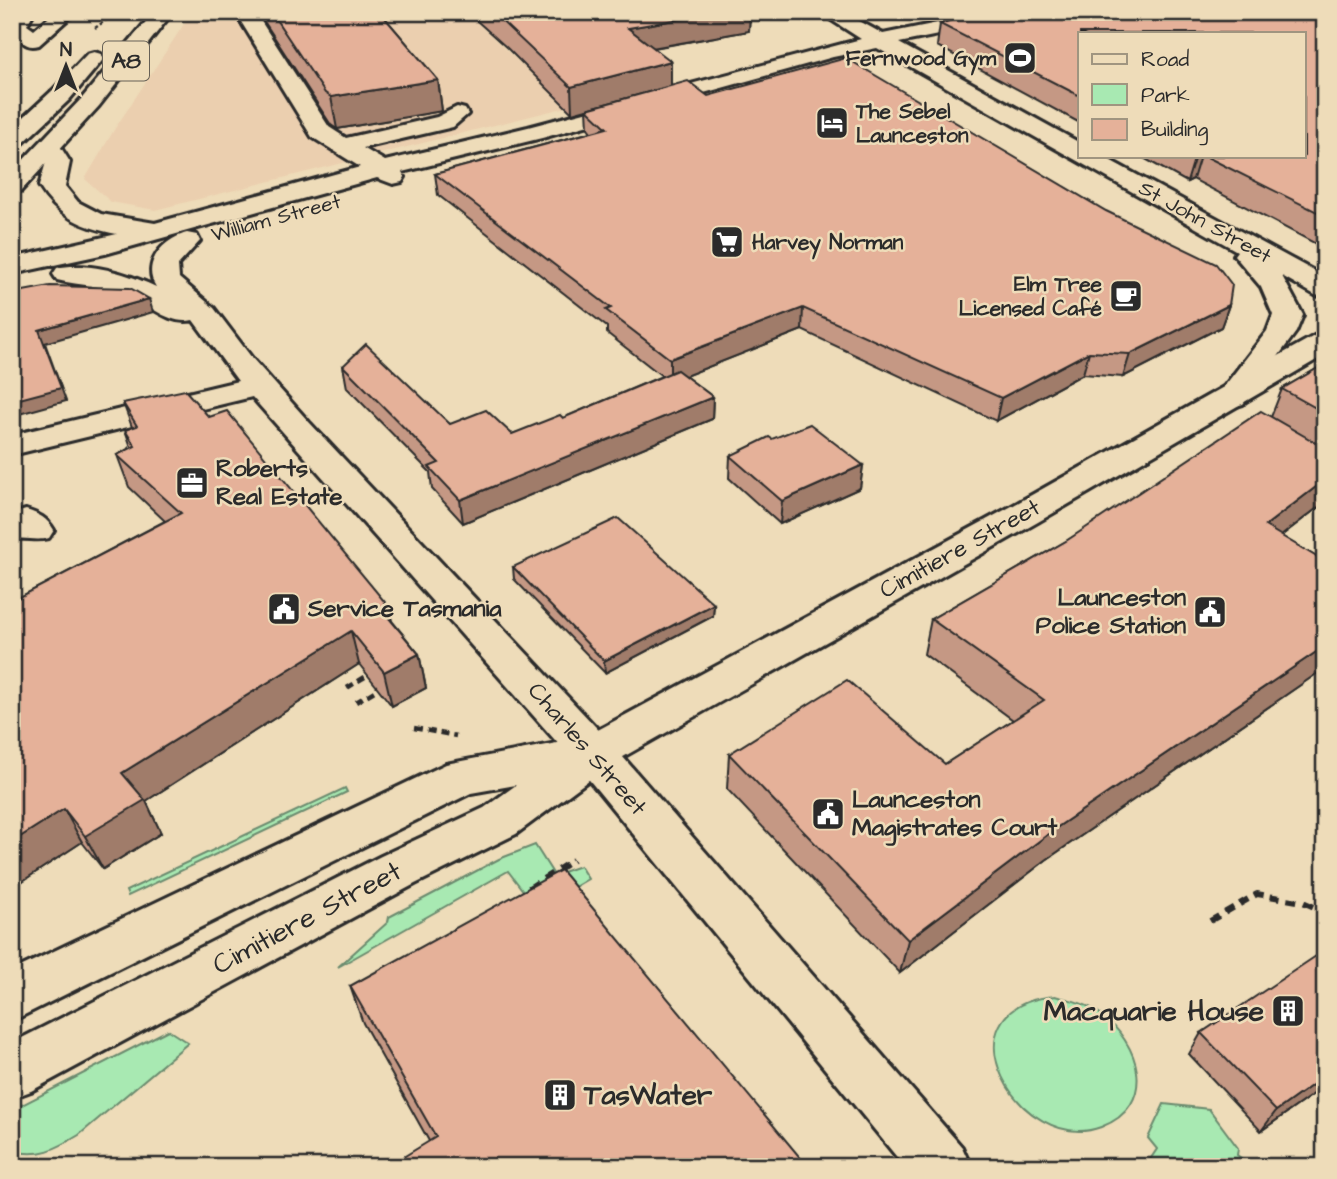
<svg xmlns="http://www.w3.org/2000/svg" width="1337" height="1179" viewBox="0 0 1337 1179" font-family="'Architects Daughter',sans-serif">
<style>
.built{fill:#ebcfaf}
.green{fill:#a8e9b2;stroke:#6a8a6e;stroke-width:2}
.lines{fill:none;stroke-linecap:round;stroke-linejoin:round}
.minor-casing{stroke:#2b2b2b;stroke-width:6}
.major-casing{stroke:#2b2b2b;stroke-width:6}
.highway-casing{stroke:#2b2b2b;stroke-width:6}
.path-far2{stroke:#2b2b2b;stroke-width:2.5;stroke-dasharray:3.5 2.5;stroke-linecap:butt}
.path-far1{stroke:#2b2b2b;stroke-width:4.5;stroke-dasharray:8 5;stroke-linecap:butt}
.path{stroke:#2b2b2b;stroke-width:6;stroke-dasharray:10 7;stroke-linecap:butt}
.minor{fill:#eedcb9;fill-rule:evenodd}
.major{fill:#eedcb9;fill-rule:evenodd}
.highway{fill:#eedcb9;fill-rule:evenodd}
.wall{fill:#c59884;stroke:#2b2b2b;stroke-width:2}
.shaded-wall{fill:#a07c6b;stroke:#2b2b2b;stroke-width:2}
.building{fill:#e5b199;stroke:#2b2b2b;stroke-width:2}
.labels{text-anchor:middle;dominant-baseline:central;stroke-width:5;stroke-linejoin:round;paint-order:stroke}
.far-poi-label{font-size:21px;font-weight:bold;fill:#2b2b2b;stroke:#eedcb9;text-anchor:end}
.far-street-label{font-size:21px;fill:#2b2b2b;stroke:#eedcb9}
.shield{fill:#eedcb9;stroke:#666056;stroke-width:2}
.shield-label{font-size:23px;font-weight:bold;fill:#2b2b2b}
.poi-label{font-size:24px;font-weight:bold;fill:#2b2b2b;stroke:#eedcb9;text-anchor:start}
.street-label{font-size:24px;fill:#2b2b2b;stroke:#eedcb9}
.near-street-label{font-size:28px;fill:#2b2b2b;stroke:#eedcb9}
.near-poi-label{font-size:28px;font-weight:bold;fill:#2b2b2b;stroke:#eedcb9;text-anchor:end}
</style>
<rect width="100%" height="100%" fill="#eedcb9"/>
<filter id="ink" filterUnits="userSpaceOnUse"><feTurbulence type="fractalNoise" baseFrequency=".0143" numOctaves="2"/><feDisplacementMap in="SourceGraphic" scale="14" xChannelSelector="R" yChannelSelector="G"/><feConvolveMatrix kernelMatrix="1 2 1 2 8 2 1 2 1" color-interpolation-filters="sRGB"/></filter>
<g filter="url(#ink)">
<!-- built -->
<path class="built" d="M192,12H466L567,107L155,210L111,202L85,179L114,130Z"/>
<!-- green -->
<path class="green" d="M345,788L347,792L128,896L126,891Z
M535,845L554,875L580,866L588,879L537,909L508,871L338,967L388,922L389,917L499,859Z
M1055,996C1070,1000 1086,1003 1099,1013C1140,1042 1159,1105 1101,1127C1020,1157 934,1007 1055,996Z
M168,1030L188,1043L79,1135C56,1149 40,1158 12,1151V1110Z
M1164,1104L1209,1109L1238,1148L1237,1155L1253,1167H1145L1157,1149L1148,1138Z"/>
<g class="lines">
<defs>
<path id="minor" d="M14,12H34L27,25L34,30L55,12H76L39,45C25,49 23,40 12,33Z
M235,12H255L329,127L346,138L437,117L457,107L465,109L468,114L453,127L363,148L385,161L528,127L861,39L819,12H843L883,34L992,12H1031L1022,18L899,43L1080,143V156H1102L1325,277V297L1315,295L1282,276L1303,315L1296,332L1243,404L1232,407L1221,404L1216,397L1267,331L1273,315L1261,287L1234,255L1237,251L877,48L833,57L542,138L402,172L405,177L402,182L393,184L377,178L105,254L12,274V258L117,234C82,227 58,217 39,186L46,162L38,148L42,143H58L70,162L65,186L78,202L101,214L155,223L360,167L312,137Z
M187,233L197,235L200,241L178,265L179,278L214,308L252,358L309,422L609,741L962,1147L971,1167H905L577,765L252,397L12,455V435L238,381L193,320C170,326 149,304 128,295C105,285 81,286 57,280L53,274L57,268C87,261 129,274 156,287C141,264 163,239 187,233Z
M26,510C39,514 47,518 54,530L49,538C35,542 25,536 12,540V514Z"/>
<path id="major" d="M1325,333V355L1038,522L609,765L516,834L415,884L31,1091L12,1098V1043L381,856L484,808L516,785L471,793L12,1021V971L446,764L583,738L1012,506L1314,336Z"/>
<path id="highway" d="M154,12H173L99,106L21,191L12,193V172L83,97Z
M94,52L101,54L104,58L101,62L69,100L20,146L12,148V128L53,90L87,54Z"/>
</defs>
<!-- minor casing -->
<use href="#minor" class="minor-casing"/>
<!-- major casing -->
<use href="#major" class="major-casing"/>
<!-- highway casing -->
<use href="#highway" class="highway-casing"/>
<!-- path-far2 -->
<path class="path-far2" d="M95,28L117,12"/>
<!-- path-far1 -->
<path class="path-far1" d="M347,688L373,672
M356,702L383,686
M414,728L456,736"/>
<!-- path -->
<path class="path" d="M529,888L573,860
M1210,921L1257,894L1303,902L1325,912"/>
<!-- minor -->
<use href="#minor" class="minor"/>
<!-- major -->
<use href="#major" class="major"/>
<!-- highway -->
<use href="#highway" class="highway"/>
</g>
<!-- wall -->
<path class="wall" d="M258,12H380L438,80L442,111L337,129L331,125Z
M467,12H750L749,31L654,48L671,86L708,96L1229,305L1221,327L1123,377L1083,374L996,421L802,330L685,376L713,397L712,419L463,523L432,489L430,472L347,388L343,366L450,424L512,434L563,418L662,376L607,333V327L438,195L435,174L591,132L588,128L587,109L572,113L507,48Z
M1325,12V241L1316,244L1193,179L1187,182L1140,156H1304L1080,33V123L937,46L940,24Z
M1325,364V502L1281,536L1325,562V668L1046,860L900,973L727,789L729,754L945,764L1013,720L924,654L931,619L1066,541L1271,417L1282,389Z
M123,403L209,417L392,621L419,654L426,688L392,706L359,664L146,801L161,833L103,869L82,842L12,888V601L165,521L129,487L117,455L131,447L125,430L132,427Z
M730,456L863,465L860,488L780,524L729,478Z
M513,567L714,604L713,616L605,673L514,579Z
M350,986L808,1167L429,1141L363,1023Z
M1201,1033L1325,1086L1261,1131L1189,1054Z"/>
<!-- shaded-wall -->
<path class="shaded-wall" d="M721,12H750L749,31L629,52L628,28Z
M671,61V86L572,113L571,87Z
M438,80L442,111L337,129L331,97Z
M1195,156H1200L1193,179L1187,182Z
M1325,222V241L1316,244Z
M149,299L153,312L45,343L66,401L12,416V401L39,330Z
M1229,305L1221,327L1123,377L1130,354Z
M803,308L802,330L670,382V359Z
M1089,352L1083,374L996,421L1001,398Z
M713,397L712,419L463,523L460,500Z
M863,465L860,488L780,524L782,501Z
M1325,480V502L1250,560L1265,526Z
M714,604L713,616L605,673L604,661Z
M389,607L396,640L383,611Z
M351,631L359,664L146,801L161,833L103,869L85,836L122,773Z
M1325,646V668L1046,860L900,973L908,940L1059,826Z
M419,654L426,688L392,706L384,672Z
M64,809L82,842L12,888V842Z
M1325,1076V1086L1261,1131L1276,1111Z"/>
<!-- building -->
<path class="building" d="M271,12H380L438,80L331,97L325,93Z
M492,12H721L628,28L671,61L571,87Z
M975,12H1325V216L1205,156H1304V33H1080V96L940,24Z
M846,58L1106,211L1216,264L1232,285L1229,305L1130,354L1089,352L1001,398L803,308L670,359L606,310L611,308L435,174L607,128L587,109L688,81L708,96Z
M50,286L130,288L149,299L39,330L61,388L12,401V293Z
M366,344L450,424L486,410L512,434L560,415L563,418L677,370L713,397L460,500L429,467L439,463L343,366Z
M1325,364V413L1282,389Z
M185,390L209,417L227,411L389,607L383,611L419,654L384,672L351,631L122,773L145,800L85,836L64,809L12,842V601L181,513L117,455L135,446L125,430L137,426L123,403Z
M1261,411L1325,448V480L1265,526L1325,562V646L1059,826L908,940L729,754L847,680L945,764L1044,700L931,619L1066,541Z
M810,424L863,465L782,501L730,456L769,437L772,439Z
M618,518L714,604L604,661L513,567Z
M561,870L808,1167H387L436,1137L350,986Z
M1325,950V1076L1276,1111L1201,1033Z"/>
</g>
<!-- icons -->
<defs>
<symbol id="stadium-square" viewBox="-11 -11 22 22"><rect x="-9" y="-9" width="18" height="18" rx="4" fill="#2b2b2b" stroke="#eedcb9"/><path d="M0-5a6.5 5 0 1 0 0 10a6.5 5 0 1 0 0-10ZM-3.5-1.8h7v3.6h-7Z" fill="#fff"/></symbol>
<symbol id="hotel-square" viewBox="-11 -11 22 22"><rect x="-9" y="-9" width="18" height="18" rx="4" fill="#2b2b2b" stroke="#eedcb9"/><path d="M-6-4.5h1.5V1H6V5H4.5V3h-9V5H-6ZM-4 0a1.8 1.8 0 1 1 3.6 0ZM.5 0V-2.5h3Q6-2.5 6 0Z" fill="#fff"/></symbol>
<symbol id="supermarket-square" viewBox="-11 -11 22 22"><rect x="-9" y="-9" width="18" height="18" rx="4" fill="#2b2b2b" stroke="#eedcb9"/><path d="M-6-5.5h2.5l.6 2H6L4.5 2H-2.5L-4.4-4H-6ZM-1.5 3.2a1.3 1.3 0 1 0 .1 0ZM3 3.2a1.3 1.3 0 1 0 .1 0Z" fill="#fff"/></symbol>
<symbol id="cafe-square" viewBox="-11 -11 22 22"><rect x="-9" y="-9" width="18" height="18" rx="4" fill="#2b2b2b" stroke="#eedcb9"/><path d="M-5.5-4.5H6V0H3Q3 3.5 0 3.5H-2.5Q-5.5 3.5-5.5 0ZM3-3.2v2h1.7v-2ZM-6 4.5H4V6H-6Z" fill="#fff"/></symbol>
<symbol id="office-square" viewBox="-11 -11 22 22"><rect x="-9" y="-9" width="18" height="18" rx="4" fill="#2b2b2b" stroke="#eedcb9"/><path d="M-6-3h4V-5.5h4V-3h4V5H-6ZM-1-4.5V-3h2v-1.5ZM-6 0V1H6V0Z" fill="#fff"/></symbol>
<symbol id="civic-square" viewBox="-11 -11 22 22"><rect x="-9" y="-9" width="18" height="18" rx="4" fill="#2b2b2b" stroke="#eedcb9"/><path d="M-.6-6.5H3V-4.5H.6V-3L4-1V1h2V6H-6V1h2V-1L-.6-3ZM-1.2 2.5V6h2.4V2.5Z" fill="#fff"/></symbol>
<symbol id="building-square" viewBox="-11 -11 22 22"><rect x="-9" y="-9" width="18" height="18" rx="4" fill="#2b2b2b" stroke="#eedcb9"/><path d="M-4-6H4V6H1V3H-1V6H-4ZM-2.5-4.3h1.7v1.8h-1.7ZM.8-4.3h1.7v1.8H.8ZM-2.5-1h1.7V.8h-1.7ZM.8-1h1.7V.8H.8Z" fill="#fff"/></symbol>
</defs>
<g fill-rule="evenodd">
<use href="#stadium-square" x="1001" y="39" width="38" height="38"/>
<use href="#hotel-square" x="813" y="104" width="38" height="38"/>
<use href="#supermarket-square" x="708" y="223" width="38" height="38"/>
<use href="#cafe-square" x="1107" y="277" width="38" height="38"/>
<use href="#office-square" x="173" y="464" width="38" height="38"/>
<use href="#civic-square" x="265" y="590" width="38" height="38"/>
<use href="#civic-square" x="1191" y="593" width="38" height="38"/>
<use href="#civic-square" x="809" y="795" width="38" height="38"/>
<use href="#building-square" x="1269" y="992" width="38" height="38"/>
<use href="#building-square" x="541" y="1076" width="38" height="38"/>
</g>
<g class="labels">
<!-- far-poi labels -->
<g class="far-poi-label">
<text x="996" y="58">Fernwood Gym</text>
<text x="856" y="111" text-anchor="start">The Sebel<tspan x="856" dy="24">Launceston</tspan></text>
<text x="752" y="242" text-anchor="start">Harvey Norman</text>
<text x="1102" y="284">Elm Tree<tspan x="1102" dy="24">Licensed Café</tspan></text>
</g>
<!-- far-street labels -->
<g class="far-street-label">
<text transform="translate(276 218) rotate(-15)">William Street</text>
<text transform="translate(1205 222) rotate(29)">St John Street</text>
</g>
<!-- shield labels -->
<rect class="shield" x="103" y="41.5" width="46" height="39" rx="5"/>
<g class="shield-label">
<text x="126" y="61">A8</text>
</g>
<!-- poi labels -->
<g class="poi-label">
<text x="216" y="469">Roberts<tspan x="216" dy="28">Real Estate</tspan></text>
<text x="1186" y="598" text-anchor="end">Launceston<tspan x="1186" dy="28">Police Station</tspan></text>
<text x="308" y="609">Service Tasmania</text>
<text x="852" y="800">Launceston<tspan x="852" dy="28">Magistrates Court</tspan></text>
</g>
<!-- street labels -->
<g class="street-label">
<text transform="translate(960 549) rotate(-29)">Cimitiere Street</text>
<text transform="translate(587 749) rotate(49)">Charles Street</text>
</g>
<!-- near-street labels -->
<g class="near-street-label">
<text transform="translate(307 918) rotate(-28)">Cimitiere Street</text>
</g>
<!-- near-poi labels -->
<g class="near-poi-label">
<text x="1264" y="1011">Macquarie House</text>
<text x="584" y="1095" text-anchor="start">TasWater</text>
</g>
</g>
<!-- margin -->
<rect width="1337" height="1179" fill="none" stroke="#eedcb9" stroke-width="42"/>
<rect x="21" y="21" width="1295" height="1137" fill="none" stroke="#2b2b2b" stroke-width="2.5" filter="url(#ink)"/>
<!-- legend -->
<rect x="1078" y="32" width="228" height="126" fill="#eedcb9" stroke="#a09580" stroke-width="2"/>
<rect x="1092" y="54" width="35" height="10" fill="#eedcb9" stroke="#a09580" stroke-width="2"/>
<text x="1141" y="66" font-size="21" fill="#2b2b2b">Road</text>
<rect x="1092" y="84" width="35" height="21" fill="#a8e9b2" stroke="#a09580" stroke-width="2"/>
<text x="1141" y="102" font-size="21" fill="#2b2b2b">Park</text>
<rect x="1092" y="119" width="35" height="21" fill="#e5b199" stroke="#a09580" stroke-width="2"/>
<text x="1141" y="136" font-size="21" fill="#2b2b2b">Building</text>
<!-- north arrow -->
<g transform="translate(66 66)" stroke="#eedcb9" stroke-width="5" paint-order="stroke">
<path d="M0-5L12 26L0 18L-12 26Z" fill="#2b2b2b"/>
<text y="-10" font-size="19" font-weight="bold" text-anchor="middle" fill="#2b2b2b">N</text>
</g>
</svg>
